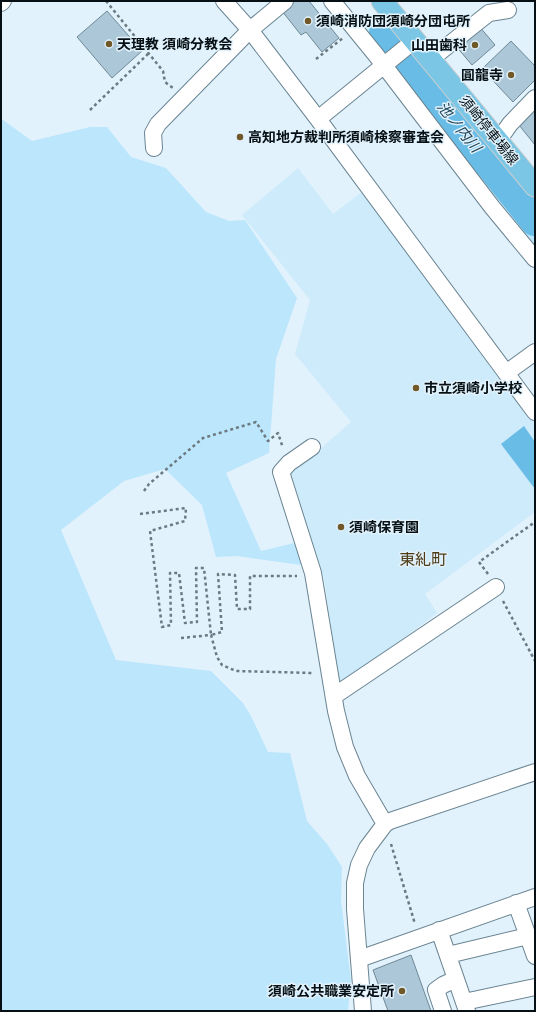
<svg xmlns="http://www.w3.org/2000/svg" width="536" height="1012" viewBox="0 0 536 1012" font-family="Cabin,'Noto Sans JP',sans-serif">
<style>
.built{fill:#ceebfb}
.green{fill:#bce6fc}
.water{fill:#68bce6}
.lines{fill:none;stroke-linecap:round;stroke-linejoin:round}
.river{stroke:#68bce6;stroke-width:30}
.building{fill:#acc7d7;stroke:#6f8997}
.minor-casing{stroke:#6a8492;stroke-width:18}
.major-casing{stroke:#cdcfd0;stroke-width:23}
.path{stroke:#6c7980;stroke-width:2.5;stroke-dasharray:3 3;stroke-linecap:butt}
.minor{stroke:#fff;stroke-width:16}
.major{stroke:#7cc6e5;stroke-width:21}
.poi-dot{fill:#705828;stroke:#e1f2fc;stroke-width:1.5}
.labels{text-anchor:middle;dominant-baseline:central;stroke-width:3;stroke-linejoin:round;paint-order:stroke}
.poi-label{font-size:14px;font-weight:bold;fill:#060f14;stroke:#e1f2fc;text-anchor:start}
.street-label{font-size:14px;fill:#060f14;stroke:#e1f2fc}
.water-label{font-size:15px;font-style:italic;fill:#204457;stroke:#e1f2fc}
.quarter-label{font-size:16px;fill:#4e3b15;stroke:#e1f2fc}
</style>
<rect width="100%" height="100%" fill="#e1f2fc"/>
<!-- built -->
<path class="built" d="M298,168L333,214L362,192L470,338L535,423V512L425,594L437,613L340,686L324,578L286,476L320,449L351,422L295,354L310,300L242,215Z"/>
<!-- green -->
<path class="green" d="M378,14L399,39L383,53L362,27Z
M411,55L420,64L426,61L535,197V245L494,195L395,68L397,64Z
M1,119L3,120L32,141L90,127H107L131,157L166,168L206,212L229,221L245,220L297,298L276,359L269,453L226,473L261,551L298,542L301,565L237,556L216,557L202,505L165,469L124,481L61,530L116,660L211,671L243,703L251,716L268,752L290,753L307,821L327,844L342,867L341,900L351,981L348,1011H1Z"/>
<!-- water -->
<path class="water" d="M524,426L535,442V489L501,444Z"/>
<g class="lines">
<!-- river -->
<path class="river" d="M384,33L535,221"/>
</g>
<!-- building -->
<path class="building" d="M294,1H309L339,38L322,52L306,32L301,35L282,11Z
M107,11L142,51L112,78L77,37Z
M479,26L495,45L472,65L455,45Z
M511,41L535,66V80L513,102L482,69Z
M535,107V145L519,125Z
M411,955L431,1011H388L373,970Z"/>
<g class="lines">
<defs>
<path id="minor" d="M224,1L250,30L318,119L535,412
M332,1L376,55L492,207L535,259
M1,3L3,1
M431,59L489,13L508,10
M318,119L415,40
M498,141L510,124L535,98
M154,148L153,133L158,124L250,30L285,1
M506,373L535,352
M312,447L289,463L281,472L313,573L336,711L345,747L357,776L385,824
M334,696L496,587
M516,903L535,956
M439,930L467,1011
M448,955L528,936
M359,959L535,897
M464,1002L535,987
M363,1011L355,909V883L359,865L367,848L385,824L390,821L535,772
M443,1011L436,990L443,985L456,979"/>
<path id="major" d="M382,1L535,186"/>
</defs>
<!-- minor casing -->
<use href="#minor" class="minor-casing"/>
<!-- major casing -->
<use href="#major" class="major-casing"/>
<!-- path -->
<path class="path" d="M106,1L163,71L165,82L173,88
M316,59L343,38
M90,110L149,53
M144,491L149,484L203,438L256,422L268,441L278,433L283,448
M140,514L186,508L185,521L150,531L162,627L171,625L170,573H179L185,623L197,622L196,568H204L211,635L222,632L218,574L235,575L237,609H250V576H297
M488,574L479,562L535,522
M503,601L535,661
M181,638L211,635L217,657L222,665L236,671L313,673
M391,844L415,924"/>
<!-- minor -->
<use href="#minor" class="minor"/>
<!-- major -->
<use href="#major" class="major"/>
</g>
<!-- markers -->
<g class="poi-dot">
<circle cx="308" cy="21" r="4"/>
<circle cx="109" cy="44" r="4"/>
<circle cx="475" cy="45" r="4"/>
<circle cx="511" cy="75" r="4"/>
<circle cx="240" cy="137" r="4"/>
<circle cx="416" cy="388" r="4"/>
<circle cx="341" cy="527" r="4"/>
<circle cx="402" cy="991" r="4"/>
</g>
<g class="labels">
<!-- poi labels -->
<g class="poi-label">
<text x="316" y="21">須崎消防団須崎分団屯所</text>
<text x="117" y="44">天理教 須崎分教会</text>
<text x="467" y="45" text-anchor="end">山田歯科</text>
<text x="503" y="75" text-anchor="end">圓龍寺</text>
<text x="248" y="137">高知地方裁判所須崎検察審査会</text>
<text x="424" y="388">市立須崎小学校</text>
<text x="349" y="527">須崎保育園</text>
<text x="394" y="991" text-anchor="end">須崎公共職業安定所</text>
</g>
<!-- street labels -->
<g class="street-label">
<text transform="translate(489 130) rotate(51)">須崎停車場線</text>
</g>
<!-- water labels -->
<g class="water-label">
<text transform="translate(459 127) rotate(51)">池ノ内川</text>
</g>
<!-- quarter labels -->
<g class="quarter-label">
<text x="423" y="559">東糺町</text>
</g>
</g>
<!-- border -->
<rect width="536" height="1012" fill="none" stroke="#060f14" stroke-width="4"/>
</svg>
